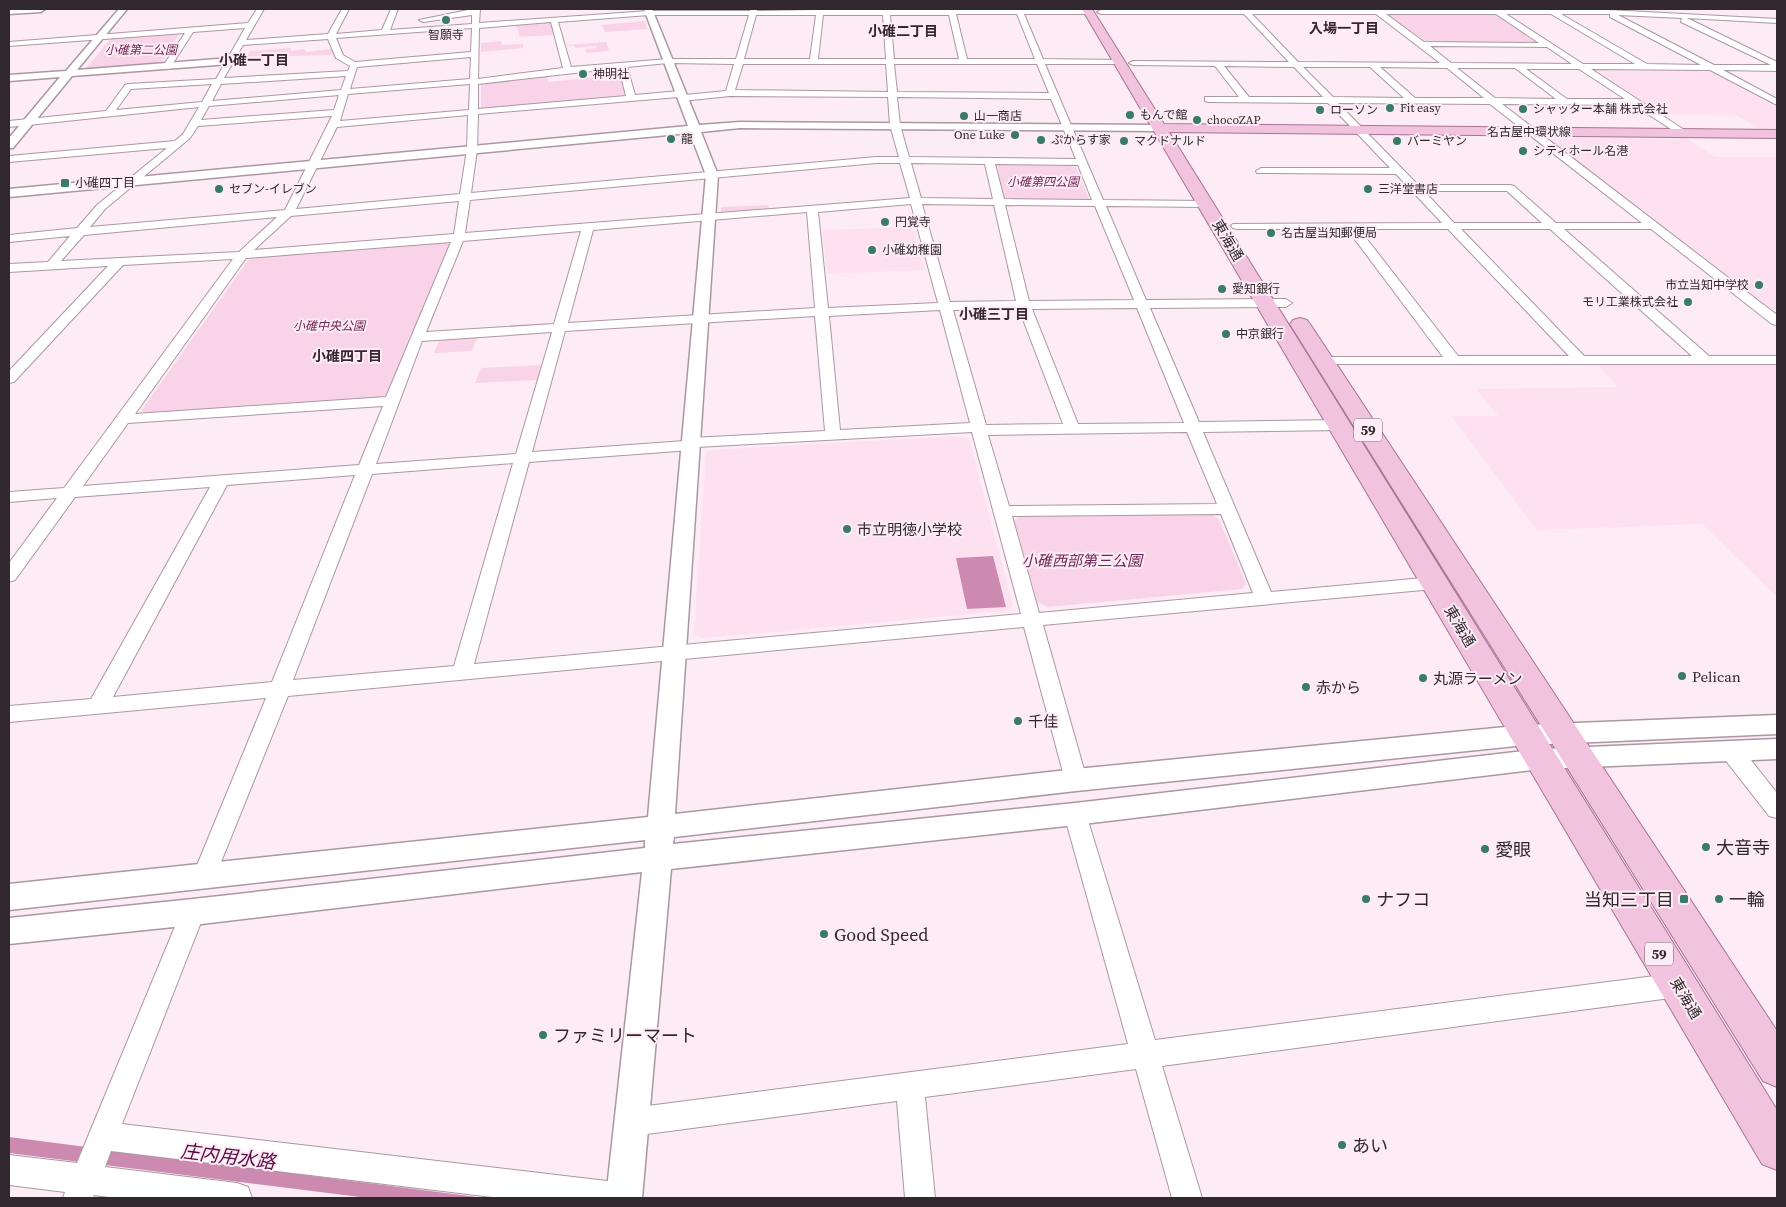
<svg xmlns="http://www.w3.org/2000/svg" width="1786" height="1207" viewBox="0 0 1786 1207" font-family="'Source Serif 4','Noto Sans JP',serif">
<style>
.built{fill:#fee1f0}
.green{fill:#f9d3e8}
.water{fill:#cc8ab0}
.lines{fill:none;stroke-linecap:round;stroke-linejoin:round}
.minor-casing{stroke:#ab97a2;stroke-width:2}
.tertiary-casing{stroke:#ab97a2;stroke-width:3}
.primary-casing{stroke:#a87391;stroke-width:2}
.minor{fill:#fff;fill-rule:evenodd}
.tertiary{fill:#fff;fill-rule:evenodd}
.primary{fill:#f1c3de;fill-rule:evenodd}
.poi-dot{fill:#397a69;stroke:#fdecf5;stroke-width:2}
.labels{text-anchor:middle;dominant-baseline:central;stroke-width:4;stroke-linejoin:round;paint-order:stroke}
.far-poi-label{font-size:12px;fill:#30282c;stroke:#fdecf5;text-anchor:start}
.far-park-label{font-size:12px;font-style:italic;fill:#712557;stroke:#fdecf5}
.far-street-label{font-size:12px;fill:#30282c;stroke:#fdecf5}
.far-neighbourhood-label{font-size:14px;font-weight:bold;fill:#36262f;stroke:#fdecf5}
.shield{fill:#fdecf5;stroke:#6e6368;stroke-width:1}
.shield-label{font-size:14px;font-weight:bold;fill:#30282c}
.street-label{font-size:15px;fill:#30282c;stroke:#fdecf5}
.poi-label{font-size:15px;fill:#30282c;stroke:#fdecf5;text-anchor:start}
.park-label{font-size:15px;font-style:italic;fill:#712557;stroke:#fdecf5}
.near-poi-label{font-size:18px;fill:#30282c;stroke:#fdecf5;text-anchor:start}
.near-water-label{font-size:19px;font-style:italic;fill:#5a0c42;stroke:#fdecf5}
</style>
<rect width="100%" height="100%" fill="#fdecf5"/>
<!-- built -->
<path class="built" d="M1591,69L1708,70L1777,107V129H1760L1736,115L1661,114Z
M1550,138L1688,139L1715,157H1777V313L1549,139Z
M913,227L925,270L827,274L822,230Z
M1597,364H1777V597L1702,524L1537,530L1451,416H1498L1476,389L1618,387Z
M958,436L969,439L1013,605L1006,611L703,638L694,635L706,453L711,450Z"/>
<!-- green -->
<path class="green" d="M1387,14H1494L1540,43L1426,42Z
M645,21L647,29L605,32L602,25Z
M551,22L554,35L520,37L516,25Z
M181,32L161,63L85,70L111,38Z
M501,41L502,45L523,44V48L481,52V43Z
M606,42L609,51L586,53L585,49L597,48L596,46L575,48L574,46L565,45Z
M291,48V51L304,49L306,52L331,49L333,55L290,56V54L247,57L250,51Z
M546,75L549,82L599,77L600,81L621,80L625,97L481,108V85Z
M1000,164L1071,165L1076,167L1089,199L1085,201L1009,200L1004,198L997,166Z
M768,205L770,210L721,212V207Z
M445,242L451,245L387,395L379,398L145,413L141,411L249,259L253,257Z
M477,337L472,351L434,353L440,339Z
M541,365L537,380L475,383L481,368Z
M1211,514L1219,519L1246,584L1242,589L1048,607L1037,602L1014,521L1019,516Z"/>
<!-- water -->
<path class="water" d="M993,556L1006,607L967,609L956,558Z
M9,1137L485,1198H368L9,1153Z"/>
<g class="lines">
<defs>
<path id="minor" d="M257,9H264L246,40L328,34L342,9H349L336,34L382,30L391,9H398L390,30L472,24V15L423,22L419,20L473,9H480L479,23L649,11H750L751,9H757V11L816,10L817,9H823V10L1021,9L1092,10L1093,12L1089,14H1024L1043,59L1120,60L1124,62L1120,64H1045L1103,200L1207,201L1213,204L1207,207L1106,206L1146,300L1286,299L1292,303L1286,307L1150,308L1199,422L1340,420L1345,422L1348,425L1345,428L1340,430L1203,432L1271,592L1434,577L1440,579L1443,583L1440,587L1434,589L1043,625L1087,780L1084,786L1076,789L1068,786L1065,780L1024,627L288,696L213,882L205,885L197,882L193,875L266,698L9,722V706L91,699L210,487L75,497L15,580L9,582V563L57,498L9,502V492L64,488L233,259L123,265L14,382L9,383V371L108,266L9,272V264L48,262L70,236L9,242V235L77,228L97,205L167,148L9,162V156L175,141L183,134L199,107L9,127V121L106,111L125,85L128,84L216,79L245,28L193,32L170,68L167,69L163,66L185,33L9,46V42L248,23ZM956,14H1017L1035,59H967ZM649,15H749L736,59H668L571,67L558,22ZM756,15H816L810,59H744ZM823,15H883L886,59H818ZM890,15H949L959,59H894ZM551,22L563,68L478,79L479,28ZM472,28L471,52L355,62L343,55L336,38ZM328,39L336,58L350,66L348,71L224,78L243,45ZM471,57L470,79L350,89L357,67ZM668,63L734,64L726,91L684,95L683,92L680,91L635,95L627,67ZM743,64H886L888,92L735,90ZM894,64H1037L1049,93L897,92ZM619,68L626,96L478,109V84ZM346,76L341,90L212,101L221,84ZM212,84L202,102L116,110L131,89ZM470,84L469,110L340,121L348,94ZM339,95L334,110L201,120L209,106ZM730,96L888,97L890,125L899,157H876L471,193L477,150L478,114L678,97L679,100L682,101ZM897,97L1051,99L1076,159L909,157L900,125ZM468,115L467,150L460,194L296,209L337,127ZM332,116L285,210L90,227L105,209L190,138L198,126ZM876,163H900L910,198L465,233L470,200ZM911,163L985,164L993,199L921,198ZM995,164L1078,165L1092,200L1004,199ZM459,201L454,234L254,250L291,216ZM911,204L938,303L828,308L818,212ZM922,204L994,205L1016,301L950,302ZM1005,205L1095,206L1134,300L1029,301ZM807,212L815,308L568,323L593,230ZM277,217L239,252L61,261L84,235ZM581,231L554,324L426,332L463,241ZM451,242L386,397L135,414L246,258ZM1137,308L1184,423L1078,424L1032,309ZM1019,309L1063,424L986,425L953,310ZM940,310L970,423L840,430L829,316ZM815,316L825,431L691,438L685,441L532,452L565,331ZM552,332L516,454L376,464L422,341ZM383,406L359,465L83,486L128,423ZM972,432L1021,614L474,664L529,462L691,450L697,447ZM1187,432L1217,504L1009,506L988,435ZM513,463L454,666L293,680L372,474ZM355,475L272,682L113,697L227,485ZM1221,514L1253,593L1039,613L1012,516Z
M1240,9L1608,10L1777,19V23L1687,18L1777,62V71L1723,70L1777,99V105L1710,70L1591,69L1686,131V135H1680L1634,105L1502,104L1777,315V325L1772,324L1651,229H1564L1709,356H1777V364H1319L1317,361L1324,357H1443L1347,229H1237L1233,228L1231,226L1233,224L1442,223L1396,174L1257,173L1256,171L1261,168H1390L1328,103L1208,102L1205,101V97H1239L1215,66L1133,65L1129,63L1133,61L1289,62L1244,14H1101L1097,12L1101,10ZM1252,14H1376L1440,63L1298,62ZM1386,14H1496L1539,43L1424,42ZM1506,14H1551L1635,64H1583ZM1561,14H1610V17L1701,65L1647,64ZM1618,15L1682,18L1681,22L1771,65H1714ZM1430,46L1547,47L1572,64L1451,63ZM1224,66L1294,67L1323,97H1249ZM1303,67H1370L1404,98L1333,97ZM1380,67L1447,68L1484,98H1415ZM1457,68H1515L1556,99L1495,98ZM1526,69H1579L1625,99H1567ZM1338,103L1490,104L1642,223H1556L1514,186L1510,185H1418ZM1424,191H1507L1542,223H1454ZM1359,229H1448L1569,356H1458ZM1461,229H1550L1692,356H1584Z
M1731,743L1739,745L1777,793V818L1769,816L1723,757L1720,751L1723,745Z
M1075,805L1083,807L1086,814L1155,1040L1678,973L1687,976L1691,985L1687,994L1678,997L1162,1066L1202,1198H1172L1136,1069L925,1097L935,1198H905L897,1101L632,1136L622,1132L618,1122L622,1112L632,1108L1128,1044L1064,814L1067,807Z
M193,901L202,904L205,912L122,1124L624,1183L635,1187L639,1198H501L111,1151L105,1167L237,1183L248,1187L252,1198H117L94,1195L93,1198H63L65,1192L9,1185V1155L77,1163L181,912L184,904Z"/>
<path id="tertiary" d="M9,9H45L41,12L9,14Z
M119,9H127L77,70L230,58L235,61L230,64L72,76L13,148H9V138L60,77L9,81V75L66,71Z
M644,9H652L699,125L740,122L1160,125L1166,128L1160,131L740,128L701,132L718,175L675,814L1076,769L1526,725L1777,715V734L1526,745L1076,791L674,837L673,844L1075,803L1541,749L1777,739V759L1541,769L1075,825L671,869L642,1198H606L642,872L193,925L9,944V918L193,899L645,848V840L9,910V884L648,817L706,175L690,133L9,197V189L688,126Z"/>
<path id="primary" d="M1082,9H1092L1164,124L1777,130V138L1169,132L1777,1110V1170L1762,1164Z
M1300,318L1307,320L1310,324L1777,1031V1087L1763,1081L1290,324L1293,320Z"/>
</defs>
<!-- minor casing -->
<use href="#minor" class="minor-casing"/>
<!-- tertiary casing -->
<use href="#tertiary" class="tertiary-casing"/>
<!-- primary casing -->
<use href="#primary" class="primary-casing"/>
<!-- minor -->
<use href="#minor" class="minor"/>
<!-- tertiary -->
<use href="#tertiary" class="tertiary"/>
<!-- primary -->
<use href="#primary" class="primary"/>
</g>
<!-- markers -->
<g class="poi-dot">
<circle cx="446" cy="20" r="5"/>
<circle cx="583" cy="74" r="5"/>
<circle cx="1390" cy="108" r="5"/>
<circle cx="1523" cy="109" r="5"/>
<circle cx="1320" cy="110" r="5"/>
<circle cx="1130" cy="115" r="5"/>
<circle cx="964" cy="116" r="5"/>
<circle cx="1197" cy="120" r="5"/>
<circle cx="1015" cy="135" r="5"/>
<circle cx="671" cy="139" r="5"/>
<circle cx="1041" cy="140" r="5"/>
<circle cx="1124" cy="141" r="5"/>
<circle cx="1397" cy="141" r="5"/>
<circle cx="1523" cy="151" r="5"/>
<rect x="60" y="178" width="10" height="10" rx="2.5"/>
<circle cx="219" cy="189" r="5"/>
<circle cx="1368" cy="189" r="5"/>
<circle cx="885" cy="222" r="5"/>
<circle cx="1271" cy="233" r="5"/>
<circle cx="872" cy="250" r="5"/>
<circle cx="1759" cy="285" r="5"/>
<circle cx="1222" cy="289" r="5"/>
<circle cx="1688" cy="302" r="5"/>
<circle cx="1226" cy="334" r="5"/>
<circle cx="847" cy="529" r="5"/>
<circle cx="1682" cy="676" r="5"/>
<circle cx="1423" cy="678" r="5"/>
<circle cx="1306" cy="687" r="5"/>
<circle cx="1018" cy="721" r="5"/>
<circle cx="1706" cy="847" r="5"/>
<circle cx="1485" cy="849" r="5"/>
<circle cx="1366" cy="899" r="5"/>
<rect x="1679" y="894" width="10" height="10" rx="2.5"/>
<circle cx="1719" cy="899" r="5"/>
<circle cx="824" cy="934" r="5"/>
<circle cx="543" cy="1035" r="5"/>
<circle cx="1342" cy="1145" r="5"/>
</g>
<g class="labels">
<!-- far-poi labels -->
<g class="far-poi-label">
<text x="446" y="35" text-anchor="middle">智願寺</text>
<text x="593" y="74">神明社</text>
<text x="1400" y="108">Fit easy</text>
<text x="1533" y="109">シャッター本舗 株式会社</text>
<text x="1330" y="110">ローソン</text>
<text x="1140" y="115">もんで館</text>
<text x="974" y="116">山一商店</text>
<text x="1207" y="120">chocoZAP</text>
<text x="1005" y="135" text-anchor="end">One Luke</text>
<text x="681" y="139">龍</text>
<text x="1051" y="140">ぷからす家</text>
<text x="1134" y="141">マクドナルド</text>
<text x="1407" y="141">バーミヤン</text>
<text x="1533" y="151">シティホール名港</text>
<text x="75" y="183">小碓四丁目</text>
<text x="229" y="189">セブン-イレブン</text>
<text x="1378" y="189">三洋堂書店</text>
<text x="895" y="222">円覚寺</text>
<text x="1281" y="233">名古屋当知郵便局</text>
<text x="882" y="250">小碓幼稚園</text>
<text x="1749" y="285" text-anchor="end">市立当知中学校</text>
<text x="1232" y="289">愛知銀行</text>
<text x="1678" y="302" text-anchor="end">モリ工業株式会社</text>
<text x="1236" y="334">中京銀行</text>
</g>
<!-- far-park labels -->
<g class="far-park-label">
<text x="141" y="50">小碓第二公園</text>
<text x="1043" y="182">小碓第四公園</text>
<text x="329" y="326">小碓中央公園</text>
</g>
<!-- far-street labels -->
<g class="far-street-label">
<text x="1529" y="132">名古屋中環状線</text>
</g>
<!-- far-neighbourhood labels -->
<g class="far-neighbourhood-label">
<text x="1344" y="28">入場一丁目</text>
<text x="903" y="31">小碓二丁目</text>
<text x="254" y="60">小碓一丁目</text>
<text x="994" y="314">小碓三丁目</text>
<text x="347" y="356">小碓四丁目</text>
</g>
<!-- shield labels -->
<g class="shield">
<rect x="1354" y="418.5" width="28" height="23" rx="4"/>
<rect x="1645" y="942.5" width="28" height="23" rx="4"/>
</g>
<g class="shield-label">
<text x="1368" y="430">59</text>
<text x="1659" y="954">59</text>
</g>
<!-- street labels -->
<g class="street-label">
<text transform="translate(1228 240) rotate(59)">東海通</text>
<text transform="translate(1460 626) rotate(59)">東海通</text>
<text transform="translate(1686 998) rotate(59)">東海通</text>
</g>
<!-- poi labels -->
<g class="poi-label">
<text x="857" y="529">市立明徳小学校</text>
<text x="1692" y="676">Pelican</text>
<text x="1433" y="678">丸源ラーメン</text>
<text x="1316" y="687">赤から</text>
<text x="1028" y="721">千佳</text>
</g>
<!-- park labels -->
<g class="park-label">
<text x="1082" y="560">小碓西部第三公園</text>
</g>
<!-- near-poi labels -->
<g class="near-poi-label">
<text x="1716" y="847">大音寺</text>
<text x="1495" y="849">愛眼</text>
<text x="1376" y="899">ナフコ</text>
<text x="1674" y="899" text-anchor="end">当知三丁目</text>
<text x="1729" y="899">一輪</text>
<text x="834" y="934">Good Speed</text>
<text x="553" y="1035">ファミリーマート</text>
<text x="1352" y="1145">あい</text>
</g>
<!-- near-water labels -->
<g class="near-water-label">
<text transform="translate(228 1156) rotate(7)">庄内用水路</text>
</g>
</g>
<!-- border -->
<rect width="1786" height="1207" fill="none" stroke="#30282c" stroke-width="20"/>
</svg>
